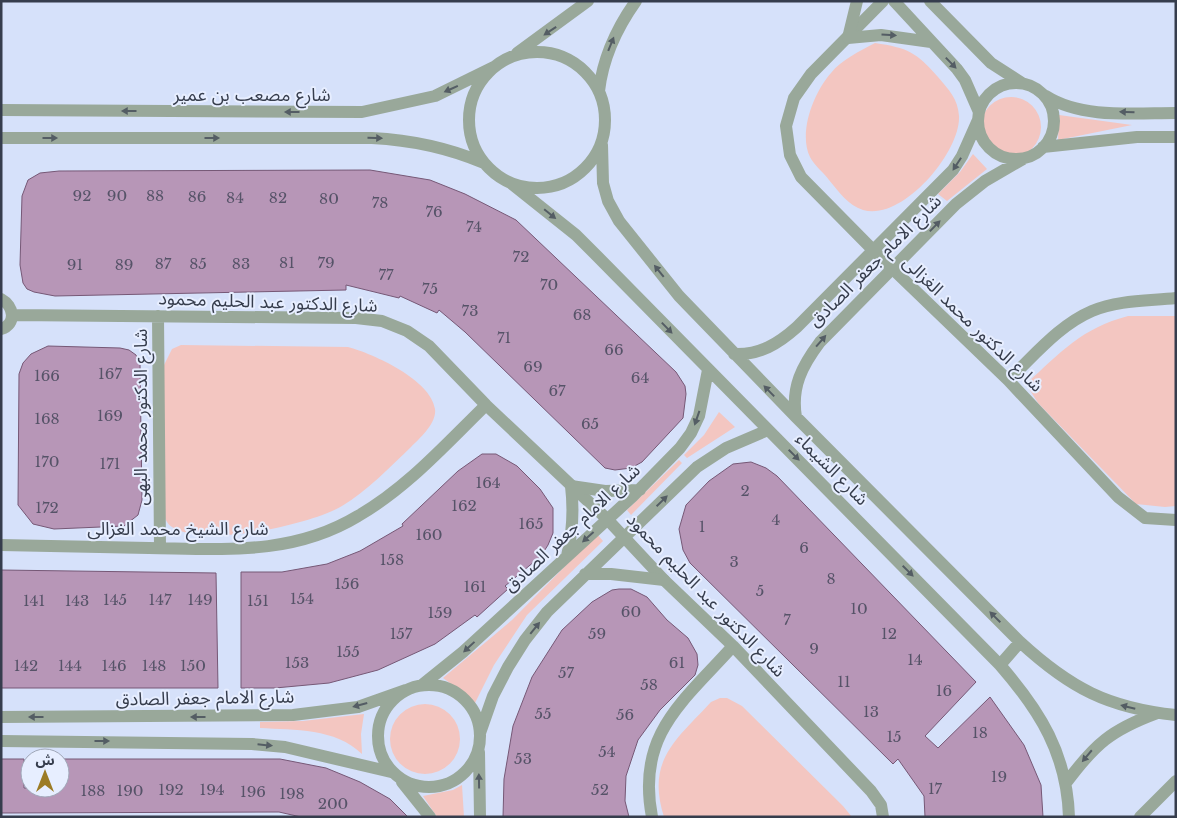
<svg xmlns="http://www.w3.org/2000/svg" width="1177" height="818" viewBox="0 0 1177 818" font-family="'Libre Baskerville','Noto Sans Arabic',serif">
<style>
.green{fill:#f3c6c1}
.building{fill:#b796b7;stroke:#765876}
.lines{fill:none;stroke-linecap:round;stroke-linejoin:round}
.minor{stroke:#99a89a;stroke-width:12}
.tertiary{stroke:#99a89a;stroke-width:12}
.oneway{fill:#545d64}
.labels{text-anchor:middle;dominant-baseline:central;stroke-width:4;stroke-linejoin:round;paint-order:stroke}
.number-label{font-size:15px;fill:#565368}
.street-label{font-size:18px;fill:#363d4d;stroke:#e7eeff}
</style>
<rect width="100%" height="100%" fill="#d6e1fa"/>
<!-- green -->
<path class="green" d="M875,43C908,48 916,52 938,77C949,90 958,99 959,116C961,152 902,222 863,210C848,205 839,192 829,180C824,173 814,165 810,157C798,132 814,92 831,73C841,60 860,51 875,43Z
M981 127a30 30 0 1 1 60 0a30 30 0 1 1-60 0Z
M1059,115L1132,125L1058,140Z
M973,154L987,169L947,201L938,194L960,172Z
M1128,316H1176V506L1165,507L1136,504L1038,403L1026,384C1061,352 1082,328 1128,316Z
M181,345L348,347C374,354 431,380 435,409C437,423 420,438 411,447C390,467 367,491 342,506C310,525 204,548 172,527C167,524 166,519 163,515L164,365L172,349Z
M719,412L735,427L687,458L684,455L704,435Z
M679,460L682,463L631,515L627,510Z
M597,534L603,541L527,615L494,665L474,705L461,691L443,678L512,620Z
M720,698H727L742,706L843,806L852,817H664C646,760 676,740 711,702Z
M390 739a35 35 0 1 1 70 0a35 35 0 1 1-70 0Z
M364,714L361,734L362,754C335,728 295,730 260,728V722L303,721Z
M462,785L464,817H437L423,796L453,790Z"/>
<!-- building -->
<path class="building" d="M370,170L430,180L465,194L516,220L676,372L685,386L686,394L683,418L642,462L631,468L615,470L605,468L465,332L439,310L437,313L400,296L399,298L346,285V290L55,296L34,292L27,289L23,283L20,265L22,196L28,180L40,173L59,171Z
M48,346L120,348L129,350L136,355L140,364L142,500L138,515L124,526L54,529L33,524L18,505L19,374L23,363L31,354Z
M482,454H496L517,466L540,489L553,508V533L548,545L541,556L505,586L508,589L477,617L475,615L435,644L378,670L329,683L275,688H241V572H282L327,564L360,551L403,526L402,524L458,471Z
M751,462L766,468L777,476L976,682L925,736L938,748L990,697L1024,745L1041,785L1043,817H925L924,796L898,759L893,764L690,563L683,550L679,529L686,505L709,481L733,464Z
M1,570L216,573L218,688H1Z
M619,589H631L647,597L667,620L688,638L697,654L698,665L695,675L660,710L638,740L626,776L625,801L629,817H503L504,779L513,726L532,677L562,630L592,602L612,590Z
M1,759H24V788H60V759H280L326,768L360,782L390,799L408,817H301L279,812L1,813Z"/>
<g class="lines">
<!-- minor -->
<path class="minor" d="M883,1L811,74L794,98L786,126L790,155L801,177L874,251L1008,380L1118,497L1145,518L1176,520
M1,299C14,306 17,324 1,329
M13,315L356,318L382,321L407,331L429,346L486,405L608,520L664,580L733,646L871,791L881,805L883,817
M158,316L160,548
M1008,380C1034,356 1059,325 1092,311C1118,300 1148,301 1176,298
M1,545C50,546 100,547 149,548C222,549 292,556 358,516C407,488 446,444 486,405
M652,817C636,734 683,702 733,646"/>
<!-- tertiary -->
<path class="tertiary" d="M857,1L848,38L881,35L931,42
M894,1L957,69L965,80L979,112
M930,1L991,63L1022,83
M469 120a68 68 0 1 1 136 0a68 68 0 1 1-136 0Z
M517,53L588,1
M978 121a38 38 0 1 1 76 0a38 38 0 1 1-76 0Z
M599,91C603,57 616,29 636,1
M1046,96C1082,119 1135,113 1176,113
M1,110L362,112L435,96L494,67
M1,138H372C412,140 446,147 484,163
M602,145L603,183L608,201L619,221L679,296L796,417L1020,642C1070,688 1108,708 1176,715
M1043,147L1137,137H1176
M512,184L576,235L597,256L1000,665C1040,711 1067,754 1069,817
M734,354C760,355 778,344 797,327L953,170L962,156L978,120
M796,417C791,387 802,366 820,342L956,204L985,181L1023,159
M567,556C573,531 574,511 571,486L605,491L640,490
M585,574H611L664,580
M1000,665L1020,642
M378 736a51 51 0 1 1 102 0a51 51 0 1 1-102 0Z
M422,685L463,652L633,496L680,448L691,433L699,416L708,370
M1,717L293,715L358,707L406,690
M480,733L493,696L508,667L525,640L547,612L697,467L726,448L768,430
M1,741L252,744L285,747L391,772
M479,752L480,817
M402,782L430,817
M1066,783C1095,744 1111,730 1157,713
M1140,817L1176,781"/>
</g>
<!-- one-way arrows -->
<defs><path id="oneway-solid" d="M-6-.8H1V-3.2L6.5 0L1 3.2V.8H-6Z" transform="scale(1.25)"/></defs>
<g class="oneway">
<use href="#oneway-solid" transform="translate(550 31) rotate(146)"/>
<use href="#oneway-solid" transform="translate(889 35) rotate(3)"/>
<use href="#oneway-solid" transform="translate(611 44) rotate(-68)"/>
<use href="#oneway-solid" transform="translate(951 63) rotate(46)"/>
<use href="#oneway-solid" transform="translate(451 89) rotate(156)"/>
<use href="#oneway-solid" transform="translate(129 111) rotate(-180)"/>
<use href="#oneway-solid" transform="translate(292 112) rotate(-180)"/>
<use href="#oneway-solid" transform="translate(1127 112) rotate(-178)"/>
<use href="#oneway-solid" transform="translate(50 138)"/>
<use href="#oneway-solid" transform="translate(212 138)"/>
<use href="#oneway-solid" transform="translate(375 138) rotate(1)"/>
<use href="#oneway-solid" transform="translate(957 164) rotate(123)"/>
<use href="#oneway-solid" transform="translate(550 214) rotate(39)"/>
<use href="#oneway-solid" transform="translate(935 226) rotate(-46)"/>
<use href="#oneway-solid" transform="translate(659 271) rotate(-129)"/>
<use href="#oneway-solid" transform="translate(667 328) rotate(46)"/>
<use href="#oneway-solid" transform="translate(821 341) rotate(-49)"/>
<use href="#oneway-solid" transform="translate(769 391) rotate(-134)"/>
<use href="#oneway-solid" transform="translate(697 418) rotate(109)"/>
<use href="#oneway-solid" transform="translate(794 455) rotate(45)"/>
<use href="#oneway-solid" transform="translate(662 501) rotate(-44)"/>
<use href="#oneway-solid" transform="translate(588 537) rotate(138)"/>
<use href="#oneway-solid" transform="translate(908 571) rotate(45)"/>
<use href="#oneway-solid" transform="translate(995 617) rotate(-135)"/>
<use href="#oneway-solid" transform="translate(535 628) rotate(-51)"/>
<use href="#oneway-solid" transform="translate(469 647) rotate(137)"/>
<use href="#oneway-solid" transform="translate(360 705) rotate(165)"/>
<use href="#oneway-solid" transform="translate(1128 707) rotate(-166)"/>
<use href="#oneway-solid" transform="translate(36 717) rotate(180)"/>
<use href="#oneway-solid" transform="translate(198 717) rotate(180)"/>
<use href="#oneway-solid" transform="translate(102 741)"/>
<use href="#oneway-solid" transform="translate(265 745) rotate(6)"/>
<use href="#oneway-solid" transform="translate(1087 756) rotate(130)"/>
<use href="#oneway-solid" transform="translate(479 781) rotate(-91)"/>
</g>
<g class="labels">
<!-- number labels -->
<g class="number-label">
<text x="82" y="195">92</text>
<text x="117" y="195">90</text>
<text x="155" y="195">88</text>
<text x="197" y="196">86</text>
<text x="235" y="197">84</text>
<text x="278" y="197">82</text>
<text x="329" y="198">80</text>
<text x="380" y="202">78</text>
<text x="434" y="211">76</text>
<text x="474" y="226">74</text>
<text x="521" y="256">72</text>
<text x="287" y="262">81</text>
<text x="326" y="262">79</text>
<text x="163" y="263">87</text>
<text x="198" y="263">85</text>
<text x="241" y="263">83</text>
<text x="75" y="264">91</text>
<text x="124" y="264">89</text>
<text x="386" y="274">77</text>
<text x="549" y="284">70</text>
<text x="430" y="288">75</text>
<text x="470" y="310">73</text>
<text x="582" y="314">68</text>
<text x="504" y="337">71</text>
<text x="614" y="349">66</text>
<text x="533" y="366">69</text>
<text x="110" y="373">167</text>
<text x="47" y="375">166</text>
<text x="640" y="377">64</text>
<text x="557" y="390">67</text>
<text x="110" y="415">169</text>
<text x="47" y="418">168</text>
<text x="590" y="423">65</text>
<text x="47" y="461">170</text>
<text x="110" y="463">171</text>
<text x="488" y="482">164</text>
<text x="745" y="490">2</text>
<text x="464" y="505">162</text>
<text x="47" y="507">172</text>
<text x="776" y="519">4</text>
<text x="531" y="523">165</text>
<text x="702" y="526">1</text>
<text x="429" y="534">160</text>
<text x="804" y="547">6</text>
<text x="392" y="559">158</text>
<text x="734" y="561">3</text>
<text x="831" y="578">8</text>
<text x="347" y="583">156</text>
<text x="475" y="586">161</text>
<text x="760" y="590">5</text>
<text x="302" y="598">154</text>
<text x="115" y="599">145</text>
<text x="160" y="599">147</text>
<text x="200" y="599">149</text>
<text x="34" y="600">141</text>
<text x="77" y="600">143</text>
<text x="258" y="600">151</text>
<text x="859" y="608">10</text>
<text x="631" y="611">60</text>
<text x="440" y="612">159</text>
<text x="787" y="619">7</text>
<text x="401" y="633">157</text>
<text x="597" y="633">59</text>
<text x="889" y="633">12</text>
<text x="814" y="648">9</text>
<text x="348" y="651">155</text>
<text x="915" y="659">14</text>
<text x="297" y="662">153</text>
<text x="677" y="662">61</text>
<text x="26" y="665">142</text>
<text x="70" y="665">144</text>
<text x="114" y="665">146</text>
<text x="154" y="665">148</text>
<text x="193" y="665">150</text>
<text x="566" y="672">57</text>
<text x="844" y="681">11</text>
<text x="649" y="684">58</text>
<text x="944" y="690">16</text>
<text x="871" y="711">13</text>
<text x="543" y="713">55</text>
<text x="625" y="714">56</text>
<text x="980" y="732">18</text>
<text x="894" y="736">15</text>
<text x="607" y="751">54</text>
<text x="523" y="758">53</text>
<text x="999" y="776">19</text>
<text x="935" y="788">17</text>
<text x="171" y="789">192</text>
<text x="212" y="789">194</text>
<text x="600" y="789">52</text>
<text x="93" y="790">188</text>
<text x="130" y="790">190</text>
<text x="253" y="791">196</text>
<text x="292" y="793">198</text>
<text x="333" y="803">200</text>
</g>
<!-- street labels -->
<g class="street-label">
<text x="252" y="95">شارع مصعب بن عمير</text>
<text transform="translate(875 261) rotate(-45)">شارع الامام جعفر الصادق</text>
<text transform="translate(268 302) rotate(2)">شارع الدكتور عبد الحليم محمود</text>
<text transform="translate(973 324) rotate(44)">شارع الدكتور محمد الغزالى</text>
<text transform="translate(141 417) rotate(-90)">شارع الدكتور محمد البهى</text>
<text transform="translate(832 469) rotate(45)">شارع الشيماء</text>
<text transform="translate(572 528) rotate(-43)">شارع الامام جعفر الصادق</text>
<text x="178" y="529">شارع الشيخ محمد الغزالى</text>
<text transform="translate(706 595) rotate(46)">شارع الدكتور عبد الحليم محمود</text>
<text transform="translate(205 698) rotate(-1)">شارع الامام جعفر الصادق</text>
</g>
</g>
<!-- border -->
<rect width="1177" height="818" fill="none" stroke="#363d4d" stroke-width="5"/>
<!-- north arrow -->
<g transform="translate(45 773)"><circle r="24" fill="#e7eeff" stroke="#a0a7b8"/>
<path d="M0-4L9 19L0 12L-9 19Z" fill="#9c7b25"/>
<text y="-8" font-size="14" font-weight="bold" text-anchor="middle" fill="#363d4d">ش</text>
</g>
</svg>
